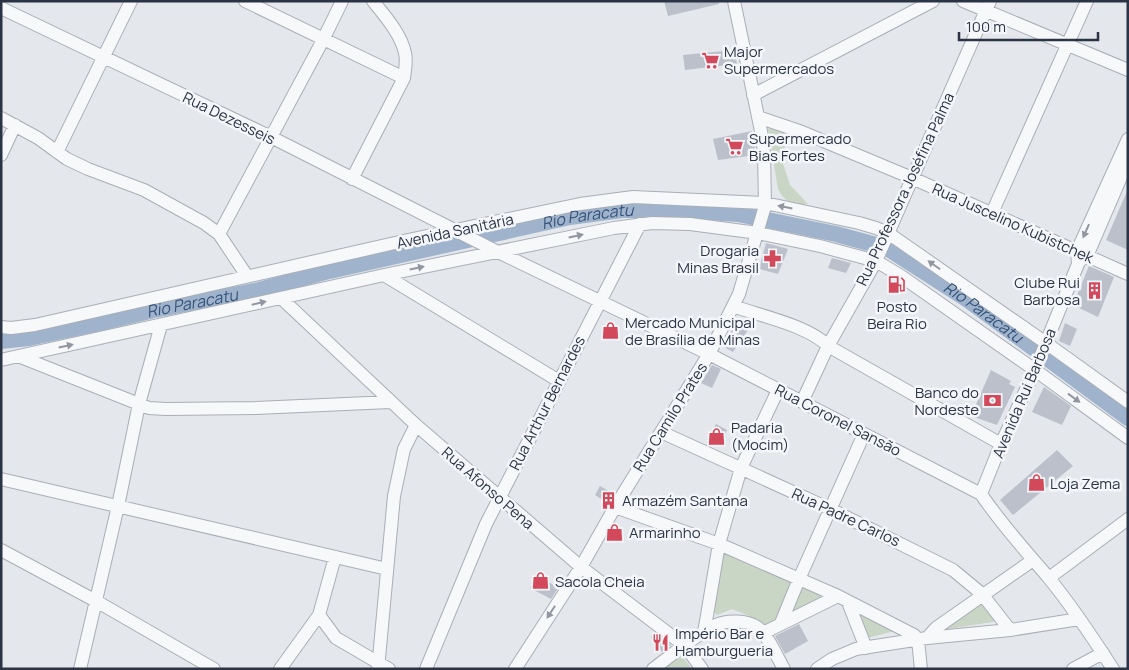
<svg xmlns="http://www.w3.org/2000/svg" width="1129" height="670" viewBox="0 0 1129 670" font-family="Manrope,sans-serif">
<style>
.green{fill:#c9d6c5}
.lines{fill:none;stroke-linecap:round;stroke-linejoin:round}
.river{stroke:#9fb4cc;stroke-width:16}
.building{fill:#bbc0ca}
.minor-casing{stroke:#a9aeb7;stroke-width:14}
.minor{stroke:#f7f8fa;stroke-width:12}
.oneway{fill:#9196a0}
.labels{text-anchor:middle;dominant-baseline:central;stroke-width:5;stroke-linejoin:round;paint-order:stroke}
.poi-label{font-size:15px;fill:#2b3445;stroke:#f4f6f9;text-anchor:start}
.street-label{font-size:15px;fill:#2b3445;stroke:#f4f6f9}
.water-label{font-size:16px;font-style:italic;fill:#34527a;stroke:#f4f6f9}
</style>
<rect width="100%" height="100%" fill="#e4e7ec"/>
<!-- green -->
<path class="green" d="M773,125L789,136L781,157L790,185L808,204C792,204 786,204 778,189L768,129Z
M726,552L790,579L794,584L780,617L765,627L747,615L732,609L717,615L713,611L722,554Z
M800,583L830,596L787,617Z
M983,599L999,621L941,630Z
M853,608L899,630L867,638Z
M681,655L692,669H663Z"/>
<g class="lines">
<!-- river -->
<path class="river" id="s1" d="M1,341L29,338L96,324L154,310L259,290L325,272L570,217L622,210H672L738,214L836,234L887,248L968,300L1128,418"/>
</g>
<!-- building -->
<path class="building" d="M664,1H719V4L668,16Z
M734,50L737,64L685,70L683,55Z
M752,131L756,155L718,160L713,139Z
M1128,189V250L1106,240Z
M766,243L788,249L778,274L759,269Z
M832,258L851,263L846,273L828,268Z
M1089,266L1114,277L1098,317L1073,305Z
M738,320L750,327L733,352L722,346Z
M1065,323L1077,329L1070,346L1059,341Z
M712,365L721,369L712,388L701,383Z
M991,370L1011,381L1009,384L1015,387L997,425L971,416Z
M1044,387L1071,406L1062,425L1032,412Z
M716,424L727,430L719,446L707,442Z
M1057,450L1073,466L1013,515L1000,500Z
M600,486L614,494L608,503L595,495Z
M538,575L558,588L551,599L530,588Z
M799,624L808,641L785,654L775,636Z
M655,634L671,645L662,652L651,637Z"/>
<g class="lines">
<defs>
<path id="minor" d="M245,1L404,78
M963,1L1128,70
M1,8L271,137L498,252L709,354L981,494C1001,524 1025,550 1048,577C1072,606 1093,638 1113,669
M753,95L933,1
M758,117L802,132L912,178L1128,274
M1,118L38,138L67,159L88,169L144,190L204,223L219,234L247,276
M57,152L131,1
M1,155L15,125
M352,179L404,78C405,70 407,61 405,53C401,34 385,16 373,1
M992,213L1087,1
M219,234L323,40L342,1
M1081,260L1087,256L1128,161
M384,275L559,381
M281,298L416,425L581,567L685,646L702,669
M733,306C761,316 809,326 828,346L1001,444
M1,327L11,328L35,325L408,240L580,204L633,197L765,203L859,223L876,228L888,233L1046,343L1128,402
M18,356L139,404L149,408L166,409L256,408L390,402
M1,360L384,275L614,228L652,223L690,224L758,233L820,246L876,261L901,276L1035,370L1128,438
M802,402L828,346L876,261L990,1
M661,432L830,509L953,570L982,594L1010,630
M1,479L387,569
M981,494L1001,444L1035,370L1078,264L1077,251L1128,139
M615,507L719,544L838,596L914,635L918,640L921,669
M1,550L96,601L214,669
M1049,578L1128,519
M848,602L866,648
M319,615L336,638L389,669
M781,623L799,579L864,434
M704,633L719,544L741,468L778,390
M763,633L838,596
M927,638L936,628L1033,560
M80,669L118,506L139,404L161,325
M280,669L319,615L335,557
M378,669L394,496L404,449L416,425
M426,669L486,524L640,224
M515,669L581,567L615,507L709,354L739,294L765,206L764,152L761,131L734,1
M653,669C672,655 695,635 716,625C727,620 747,620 757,627C768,635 777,657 784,669
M817,669L832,659L856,649L927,638L1010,630L1079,619
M1073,669L1103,653"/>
</defs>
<!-- minor casing -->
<use href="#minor" class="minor-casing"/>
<!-- minor -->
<use href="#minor" class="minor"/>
</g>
<!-- one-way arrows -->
<defs><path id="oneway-solid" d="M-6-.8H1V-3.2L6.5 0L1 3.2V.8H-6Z" transform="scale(1.25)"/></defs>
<g class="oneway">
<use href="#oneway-solid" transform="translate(785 207) rotate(-169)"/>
<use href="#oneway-solid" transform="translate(1086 231) rotate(114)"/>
<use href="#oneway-solid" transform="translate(576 236) rotate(-12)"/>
<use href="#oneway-solid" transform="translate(934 265) rotate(-145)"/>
<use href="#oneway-solid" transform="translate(417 268) rotate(-12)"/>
<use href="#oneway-solid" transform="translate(259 303) rotate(-13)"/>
<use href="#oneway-solid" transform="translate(66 346) rotate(-12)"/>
<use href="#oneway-solid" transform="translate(1074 398) rotate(36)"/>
<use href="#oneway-solid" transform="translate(551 612) rotate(123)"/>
</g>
<!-- icons -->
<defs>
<symbol id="supermarket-bare" viewBox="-9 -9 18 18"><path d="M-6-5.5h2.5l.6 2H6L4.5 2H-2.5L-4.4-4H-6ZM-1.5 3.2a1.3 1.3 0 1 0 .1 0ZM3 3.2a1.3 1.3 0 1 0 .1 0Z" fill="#d1495b" stroke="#f4f6f9" stroke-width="2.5" paint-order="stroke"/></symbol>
<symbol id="pharmacy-bare" viewBox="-9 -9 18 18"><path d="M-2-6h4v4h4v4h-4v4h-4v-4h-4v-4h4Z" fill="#d1495b" stroke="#f4f6f9" stroke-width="2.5" paint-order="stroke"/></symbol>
<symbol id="fuel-bare" viewBox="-9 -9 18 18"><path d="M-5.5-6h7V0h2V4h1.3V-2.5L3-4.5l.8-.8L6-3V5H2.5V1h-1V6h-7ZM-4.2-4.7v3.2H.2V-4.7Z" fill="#d1495b" stroke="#f4f6f9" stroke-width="2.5" paint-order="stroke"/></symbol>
<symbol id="building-bare" viewBox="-9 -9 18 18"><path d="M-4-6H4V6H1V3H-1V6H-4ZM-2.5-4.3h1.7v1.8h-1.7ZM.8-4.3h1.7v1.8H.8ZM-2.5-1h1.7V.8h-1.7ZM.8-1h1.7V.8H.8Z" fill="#d1495b" stroke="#f4f6f9" stroke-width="2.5" paint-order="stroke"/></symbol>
<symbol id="shop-bare" viewBox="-9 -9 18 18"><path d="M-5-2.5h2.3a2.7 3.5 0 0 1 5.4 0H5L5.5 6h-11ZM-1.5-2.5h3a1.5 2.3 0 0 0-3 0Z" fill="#d1495b" stroke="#f4f6f9" stroke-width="2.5" paint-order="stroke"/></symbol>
<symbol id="bank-bare" viewBox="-9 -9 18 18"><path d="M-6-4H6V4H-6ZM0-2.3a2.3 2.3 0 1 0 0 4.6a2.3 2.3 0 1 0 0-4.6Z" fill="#d1495b" stroke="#f4f6f9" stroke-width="2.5" paint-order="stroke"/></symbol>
<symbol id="restaurant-bare" viewBox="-9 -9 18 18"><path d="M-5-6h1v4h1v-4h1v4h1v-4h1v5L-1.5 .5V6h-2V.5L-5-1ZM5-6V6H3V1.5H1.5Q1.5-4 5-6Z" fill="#d1495b" stroke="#f4f6f9" stroke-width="2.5" paint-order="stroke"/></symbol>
</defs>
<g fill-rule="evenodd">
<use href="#supermarket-bare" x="698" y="48" width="25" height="25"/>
<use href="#supermarket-bare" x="722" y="134" width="25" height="25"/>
<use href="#pharmacy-bare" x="760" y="246" width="25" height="25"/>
<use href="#fuel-bare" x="884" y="272" width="25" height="25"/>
<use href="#building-bare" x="1082" y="278" width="25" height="25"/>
<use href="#shop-bare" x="598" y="318" width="25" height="25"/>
<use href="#bank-bare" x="980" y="388" width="25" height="25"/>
<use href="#shop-bare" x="704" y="424" width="25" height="25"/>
<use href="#shop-bare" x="1024" y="470" width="25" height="25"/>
<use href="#building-bare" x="596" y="488" width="25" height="25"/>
<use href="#shop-bare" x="602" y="520" width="25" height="25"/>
<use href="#shop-bare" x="528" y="568" width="25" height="25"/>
<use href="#restaurant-bare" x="648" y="630" width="25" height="25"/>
</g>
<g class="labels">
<!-- poi labels -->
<g class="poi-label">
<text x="724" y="51">Major<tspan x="724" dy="17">Supermercados</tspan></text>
<text x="749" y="138">Supermercado<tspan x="749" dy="17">Bias Fortes</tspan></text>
<text x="759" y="250" text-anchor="end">Drogaria<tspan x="759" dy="17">Minas Brasil</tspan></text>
<text x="1080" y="282" text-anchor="end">Clube Rui<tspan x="1080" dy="17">Barbosa</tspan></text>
<text x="897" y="306" text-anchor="middle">Posto<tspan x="897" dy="17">Beira Rio</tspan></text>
<text x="625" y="322">Mercado Municipal<tspan x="625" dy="17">de Brasília de Minas</tspan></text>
<text x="979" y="392" text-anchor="end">Banco do<tspan x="979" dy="17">Nordeste</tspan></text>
<text x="731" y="427">Padaria<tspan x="731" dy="17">(Mocim)</tspan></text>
<text x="1050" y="483">Loja Zema</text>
<text x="622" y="500">Armazém Santana</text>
<text x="629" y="532">Armarinho</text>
<text x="555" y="581">Sacola Cheia</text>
<text x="675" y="633">Império Bar e<tspan x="675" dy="17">Hamburgueria</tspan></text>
</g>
<!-- street labels -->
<g class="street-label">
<text transform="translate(229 118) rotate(26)">Rua Dezesseis</text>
<text transform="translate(905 189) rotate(-65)">Rua Professora Joséfina Palma</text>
<text transform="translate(1013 223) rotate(24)">Rua Juscelino Kubistchek</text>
<text transform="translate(455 231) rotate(-12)">Avenida Sanitária</text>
<text transform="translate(1024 393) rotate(-67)">Avenida Rui Barbosa</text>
<text transform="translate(547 403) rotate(-63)">Rua Arthur Bernardes</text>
<text transform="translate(670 417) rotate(-58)">Rua Camilo Prates</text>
<text transform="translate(838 420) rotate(27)">Rua Coronel Sansão</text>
<text transform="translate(488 488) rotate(41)">Rua Afonso Pena</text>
<text transform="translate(846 517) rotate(25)">Rua Padre Carlos</text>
</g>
<!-- water labels -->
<g class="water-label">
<text stroke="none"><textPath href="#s1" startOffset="600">Rio Paracatu</textPath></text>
<text stroke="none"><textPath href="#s1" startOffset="195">Rio Paracatu</textPath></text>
<text stroke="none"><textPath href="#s1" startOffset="1020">Rio Paracatu</textPath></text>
</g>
</g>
<!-- border -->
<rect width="1129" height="670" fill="none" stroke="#2b3445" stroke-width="5"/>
<!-- scale -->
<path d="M959 32v8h139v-8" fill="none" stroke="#2b3445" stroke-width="2.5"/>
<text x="966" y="32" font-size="15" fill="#2b3445" stroke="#f4f6f9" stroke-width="4" paint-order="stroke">100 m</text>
</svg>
